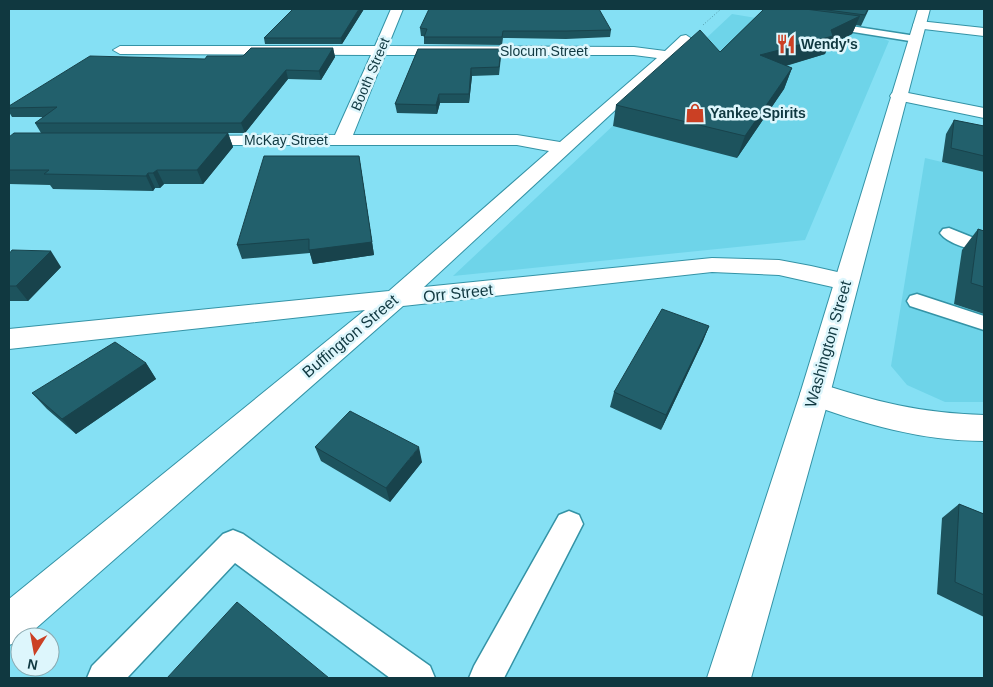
<svg xmlns="http://www.w3.org/2000/svg" width="993" height="687" viewBox="0 0 993 687" font-family="Helvetica,sans-serif">
<style>
.built{fill:#6ed4e9}
.lines{fill:none;stroke-linecap:round;stroke-linejoin:round}
.service-casing{stroke:#3493a6;stroke-width:3}
.minor-casing{stroke:#3493a6;stroke-width:2}
.tertiary-casing{stroke:#3493a6;stroke-width:2}
.primary-casing{stroke:#3493a6;stroke-width:2}
.path{stroke:#5398a7;stroke-width:1;stroke-dasharray:1 2;stroke-linecap:butt}
.service{fill:#fff;fill-rule:evenodd}
.minor{fill:#fff;fill-rule:evenodd}
.tertiary{fill:#fff;fill-rule:evenodd}
.primary{fill:#fff;fill-rule:evenodd}
.wall{fill:#1d535d}
.shaded-wall{fill:#18434c}
.building{fill:#22606c;stroke:#18434c}
.labels{text-anchor:middle;dominant-baseline:central;stroke-width:5;stroke-linejoin:round;paint-order:stroke}
.far-poi-label{font-size:14px;font-weight:bold;fill:#103840;stroke:#ddf6fc;text-anchor:start}
.far-street-label{font-size:14px;fill:#103840;stroke:#ddf6fc}
.street-label{font-size:16px;fill:#103840;stroke:#ddf6fc}
</style>
<rect width="100%" height="100%" fill="#85e0f4"/>
<!-- built -->
<path class="built" d="M732,14L881,38L889,41L805,240L453,276Z
M925,158L984,172V402H945L907,385L891,366Z"/>
<g class="lines">
<defs>
<path id="service" d="M825,22L916,36L921,39L916,42L822,27L820,25Z
M949,228L984,242V252C971,249 949,245 940,233L943,229Z
M917,294L984,316V330L910,306L907,301L910,296Z
M569,511L579,515L583,524L504,678H469L474,666L559,515Z
M233,530L243,534L430,666L435,678H390L235,563L127,678H87L92,666L223,534Z"/>
<path id="minor" d="M391,9H403L388,46L634,47L665,51L681,36L686,35L692,39L424,287L712,258L779,260L811,266L855,276L858,282L855,288L846,290L779,275L712,272L403,306L26,637H20V641L9,645V599L365,310L9,349V329L389,291L549,151L517,145H193L187,144L184,140L187,136L335,135L371,55L120,54L113,50L120,46H375ZM385,55H634L657,58L560,142L517,135H353Z
M898,91L984,108V118L892,99L890,96L892,93Z
M815,382C876,402 920,413 984,415V441C922,441 863,424 804,402L800,394L804,386Z"/>
<path id="tertiary" d="M919,21L984,28V36L915,28L913,25L915,22Z"/>
<path id="primary" d="M918,9H930L830,394L751,678H707L800,394Z"/>
</defs>
<!-- service casing -->
<use href="#service" class="service-casing"/>
<!-- minor casing -->
<use href="#minor" class="minor-casing"/>
<!-- tertiary casing -->
<use href="#tertiary" class="tertiary-casing"/>
<!-- primary casing -->
<use href="#primary" class="primary-casing"/>
<!-- path -->
<path class="path" d="M703,25L721,9"/>
<!-- service -->
<use href="#service" class="service"/>
<!-- minor -->
<use href="#minor" class="minor"/>
<!-- tertiary -->
<use href="#tertiary" class="tertiary"/>
<!-- primary -->
<use href="#primary" class="primary"/>
</g>
<!-- wall -->
<path class="wall" d="M364,9L342,44H265L264,38Z
M764,9H869L861,26L856,25L852,34L828,46L825,54L786,66L792,68L784,89L737,158L613,126L616,105L720,52Z
M420,28L611,30L610,37L566,39L503,38L502,45L424,44V36H421Z
M333,48L335,57L321,80L288,79L245,133H228L233,147L203,184H164L160,188H155L153,191L53,189L50,185L9,184V137L41,133L35,123L44,117H12L9,112V106L205,59Z
M418,49L501,57L499,75L472,76L469,103H440L437,114L397,113L395,104Z
M954,120L984,126V172L942,162L946,134Z
M359,156L374,255L313,264L310,253L242,259L237,245Z
M978,229L984,231V314L954,304L962,250Z
M9,254L61,267L28,301H9Z
M709,326L703,341L661,430L610,407L614,392Z
M146,363L156,379L76,434L47,409L32,393Z
M315,447L422,462L390,502L321,461Z
M959,504L984,514V617L937,594L942,518Z"/>
<!-- shaded-wall -->
<path class="shaded-wall" d="M359,9H364L342,44L341,38Z
M860,16L852,34L828,46L825,54L753,75L760,55Z
M333,48L335,57L321,80L319,71Z
M471,68L472,76L469,103V94Z
M792,68L784,89L737,158L745,136Z
M286,70L288,79L245,133L241,123Z
M439,94L440,103L437,114L436,105Z
M228,133L233,147L203,184L197,170Z
M359,156L374,255L313,264L309,250Z
M157,170L164,184L160,188L153,173Z
M148,173L155,188L153,191L146,176Z
M51,251L61,267L28,301L16,286Z
M709,326L703,341L661,430L666,415Z
M146,363L156,379L76,434L62,419Z
M419,447L422,462L390,502L386,488Z"/>
<!-- building -->
<path class="building" d="M293,9H359L341,38H264Z
M429,9H599L611,30L567,31H503L502,37H424L427,29L420,28Z
M764,9H805L860,16L831,30L833,36L760,55L792,68L745,136L616,105L700,30L720,52Z
M820,9H868L865,15Z
M251,48H333L319,71L286,70L241,123H35L57,107L9,108V106L90,56L205,59L207,56H243Z
M418,49H501L499,67L471,68L469,94H439L436,105L395,104Z
M954,120L984,126V156L951,148Z
M14,133H228L197,170H157L153,173H148L146,176L44,174L49,170H9V137Z
M264,156H359L372,242L309,250V239L237,245Z
M978,229L984,231V287L971,283Z
M12,250L51,251L16,286H9V254Z
M662,309L709,326L666,415L614,392Z
M115,342L146,363L62,419L32,393Z
M350,411L419,447L386,488L315,447Z
M959,504L984,514V595L955,582Z
M237,602L329,678H167Z"/>
<!-- icons -->
<defs>
<symbol id="restaurant-bare" viewBox="-9 -9 18 18"><path d="M-5-6h1v4h1v-4h1v4h1v-4h1v5L-1.5 .5V6h-2V.5L-5-1ZM5-6V6H3V1.5H1.5Q1.5-4 5-6Z" fill="#cb4024" stroke="#ddf6fc" stroke-width="2.5" paint-order="stroke"/></symbol>
<symbol id="shop-bare" viewBox="-9 -9 18 18"><path d="M-5-2.5h2.3a2.7 3.5 0 0 1 5.4 0H5L5.5 6h-11ZM-1.5-2.5h3a1.5 2.3 0 0 0-3 0Z" fill="#cb4024" stroke="#ddf6fc" stroke-width="2.5" paint-order="stroke"/></symbol>
</defs>
<g fill-rule="evenodd">
<use href="#restaurant-bare" x="772" y="30" width="28" height="28"/>
<use href="#shop-bare" x="681" y="99" width="28" height="28"/>
</g>
<g class="labels">
<!-- far-poi labels -->
<g class="far-poi-label">
<text x="801" y="44">Wendy's</text>
<text x="710" y="113">Yankee Spirits</text>
</g>
<!-- far-street labels -->
<g class="far-street-label">
<text x="544" y="51">Slocum Street</text>
<text transform="translate(370 74) rotate(-67)">Booth Street</text>
<text x="286" y="140">McKay Street</text>
</g>
<!-- street labels -->
<g class="street-label">
<text transform="translate(458 293) rotate(-6)">Orr Street</text>
<text transform="translate(350 336) rotate(-40)">Buffington Street</text>
<text transform="translate(828 344) rotate(-74)">Washington Street</text>
</g>
</g>
<!-- border -->
<rect width="993" height="687" fill="none" stroke="#103840" stroke-width="20"/>
<!-- north arrow -->
<g transform="translate(35 652) rotate(191)"><circle r="24" fill="#ddf6fc" stroke="#8baab1"/>
<path d="M0-4L9 19L0 12L-9 19Z" fill="#cb4024"/>
<text y="-8" font-size="14" font-weight="bold" text-anchor="middle" fill="#103840">N</text>
</g>
</svg>
